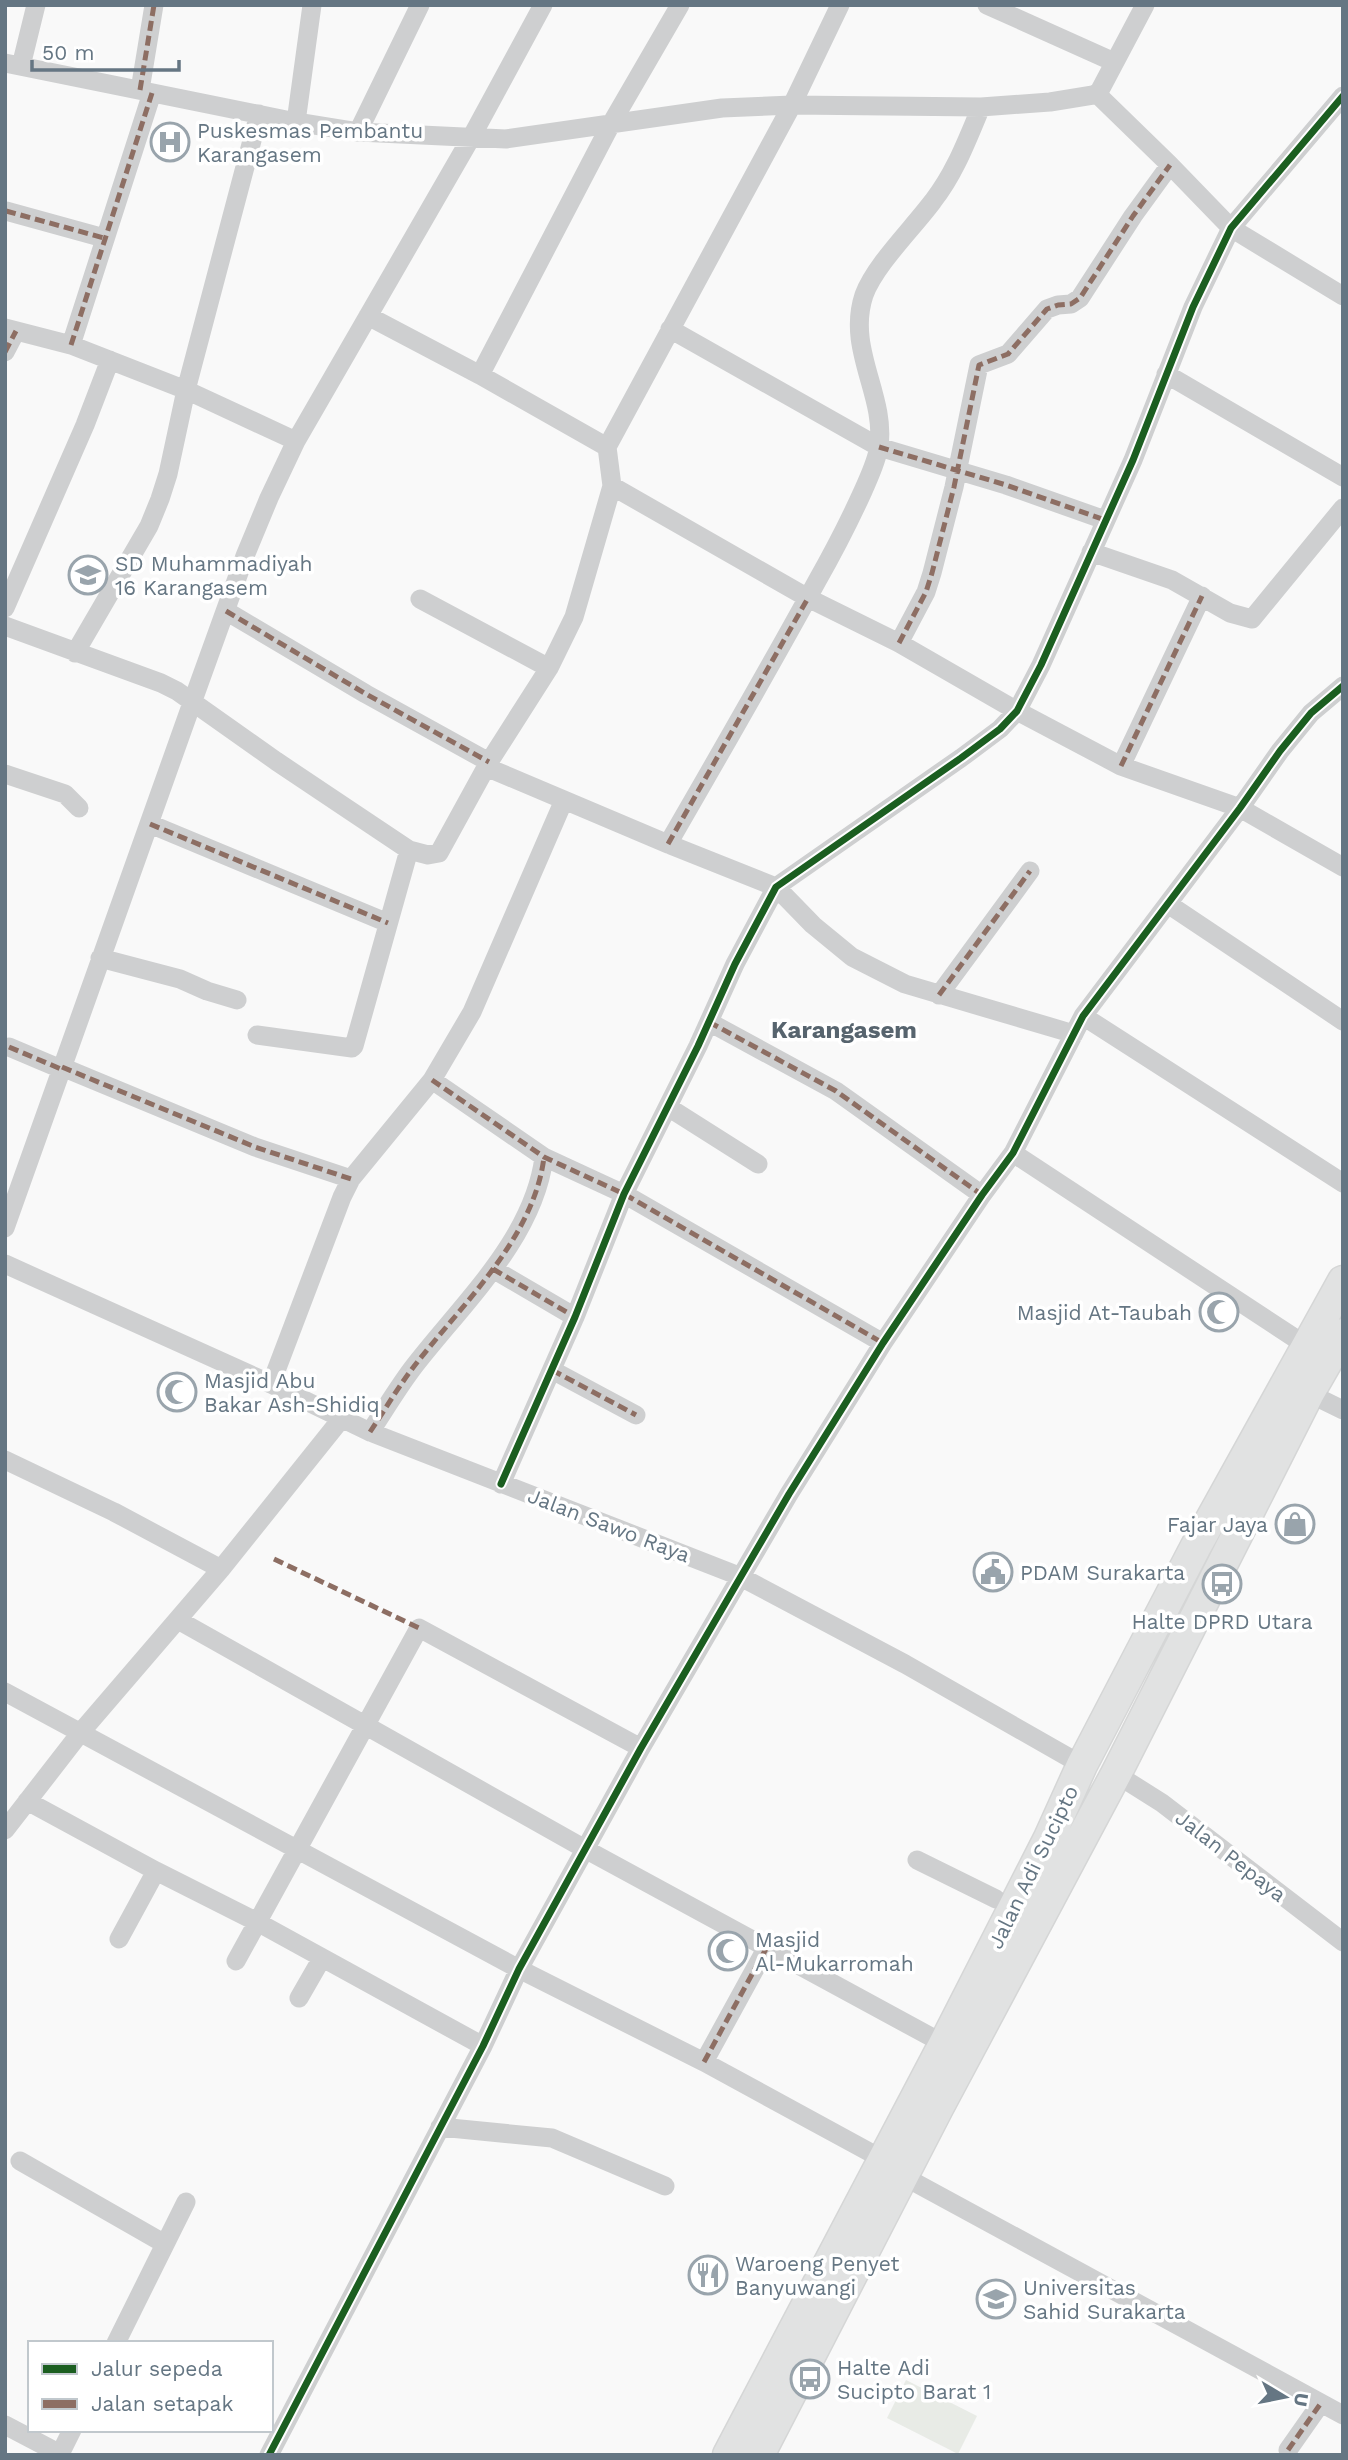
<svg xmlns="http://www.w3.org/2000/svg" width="1348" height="2460" viewBox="0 0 1348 2460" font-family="'Work Sans',sans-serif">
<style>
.green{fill:#e8ebe6}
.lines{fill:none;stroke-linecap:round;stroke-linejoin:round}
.highway-casing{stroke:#d5d6d6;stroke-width:33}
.minor{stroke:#cecfd0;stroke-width:19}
.highway{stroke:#e1e2e2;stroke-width:30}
.quiet{stroke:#8d6e63;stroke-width:5;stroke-dasharray:10 5;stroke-linecap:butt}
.cycleway-casing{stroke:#fff;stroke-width:11}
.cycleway{stroke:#1b5e20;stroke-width:7}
.labels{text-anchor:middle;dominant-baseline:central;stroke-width:7;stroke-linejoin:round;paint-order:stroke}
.poi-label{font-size:21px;fill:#657683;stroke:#fff;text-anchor:start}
.street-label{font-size:21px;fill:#657683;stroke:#fff}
.quarter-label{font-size:24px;font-weight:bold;fill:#57646e;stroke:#fff}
</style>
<rect width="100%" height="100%" fill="#f9f9f9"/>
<!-- green -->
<path class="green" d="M906,2380L977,2416L958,2454L887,2418Z"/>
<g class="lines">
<defs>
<path id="highway" d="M728,2455L944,2044L1049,1838L1082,1765L1195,1548L1343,1281
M759,2455L938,2108L1116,1774L1309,1393L1343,1334"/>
</defs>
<!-- highway casing -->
<use href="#highway" class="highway-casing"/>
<!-- minor -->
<path class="minor" d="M987,5L1114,62
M5,63L296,122L358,132L506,139L722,108L792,105L981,107L1050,102L1093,95L1099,92L1145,5
M21,66L36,5
M140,90L154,5
M1097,94L1170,165L1231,228L1343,296
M296,122L312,5
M358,132L420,5
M6,211L104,238
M368,316L480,375L607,447
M5,328L71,345L186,390L296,441
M670,329L879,447L1006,485L1105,520
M71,345L152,93
M5,352L16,331
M1166,374L1343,477
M480,375L611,124L680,5
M612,486L808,598L899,643L1017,711L1121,766L1240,808L1343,867
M1091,552L1172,580L1230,613L1252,619L1343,508
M420,599L549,668
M5,608L85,425L110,360
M226,611L366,694L489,762
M5,626L161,683L177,691L276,761L409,850L428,855L439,853L489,762L549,668L574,617L612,486L607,447L792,105L840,5
M899,643L926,592L932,573L954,487L979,365L1008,354L1047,309L1058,305L1071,304L1080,298L1133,216L1170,165
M75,653L149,526L160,499L168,474L186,390L259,114
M1121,766L1202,596
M486,767L668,844L776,887L813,925L852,957L905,984L1074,1034
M5,774L65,794L79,808
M150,824L388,923
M668,844C718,757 769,669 817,581C834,551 849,522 863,491C869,477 877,461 879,446C886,395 846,349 864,295C875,265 913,228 933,201C955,173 967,140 981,107
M1168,904L1343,1021
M100,958L180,979L207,991L237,1000
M939,995L1030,871
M1083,1016L1343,1183
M709,1022L836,1091L982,1195
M257,1035L352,1048L354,1046L409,850
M9,1047L61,1069
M62,1067L255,1147L351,1179
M432,1080L544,1157L624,1194L883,1343
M668,1107L758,1164
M1013,1153L1316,1352
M5,1228L192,703L245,556L269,498L296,441L472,136L543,5
M5,1264L271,1384L370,1432L739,1576L905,1664L1082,1765
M493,1269L575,1317
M552,1370L636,1415
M271,1384L342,1197L351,1179L432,1080L472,1012L564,800
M1300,1389L1343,1410
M370,1432C384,1411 397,1389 412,1369C460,1306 534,1239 544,1157
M5,1460L114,1512L221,1569
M501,1484L575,1317L624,1194L698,1046L735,964L776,887L961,758L1000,729L1017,711L1041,665L1133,460L1193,307L1231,228L1343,96
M178,1620L585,1849L944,2044
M5,1692L519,1969L704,2062L884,2160
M1116,1774L1162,1803L1343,1942
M27,1801L156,1871L259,1923L483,2046
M5,1830L81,1732L221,1569L342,1418
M917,1860L996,1899
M119,1939L156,1871
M236,1961L419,1628L641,1748
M299,1998L322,1958
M704,2062L767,1947
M440,2127L552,2138L665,2186
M20,2161L165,2244
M903,2176L1343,2415
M116,2343L186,2202
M5,2425L62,2455
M1288,2450L1321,2403
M60,2454L72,2430
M269,2455L483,2046L519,1969L641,1748L789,1494L883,1343L982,1195L1013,1153L1083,1016L1240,808L1280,751L1311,713L1343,686"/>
<!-- highway -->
<use href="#highway" class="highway"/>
<!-- quiet -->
<path class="quiet" d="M140,90L154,5
M6,211L104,238
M71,345L152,93
M5,352L16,331
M879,447L1006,485L1105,520
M226,611L366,694L489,762
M899,643L926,592L932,573L954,487L979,365L1008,354L1047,309L1058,305L1071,304L1080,298L1133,216L1170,165
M1121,766L1202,596
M150,824L388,923
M668,844L808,598
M939,995L1030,871
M709,1022L836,1091L982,1195
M9,1047L61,1069
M62,1067L255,1147L351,1179
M432,1080L544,1157L624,1194L883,1343
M493,1269L575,1317
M552,1370L636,1415
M370,1432C384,1411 397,1389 412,1369C460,1306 534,1239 544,1157
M274,1559L419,1628
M704,2062L767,1947
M1288,2450L1321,2403"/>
<defs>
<path id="cycleway" d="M501,1484L575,1317L624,1194L698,1046L735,964L776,887L961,758L1000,729L1017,711L1041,665L1133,460L1193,307L1231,228L1343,96
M269,2455L483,2046L519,1969L641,1748L789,1494L883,1343L982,1195L1013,1153L1083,1016L1240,808L1280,751L1311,713L1343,686"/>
</defs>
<!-- cycleway casing -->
<use href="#cycleway" class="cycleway-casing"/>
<!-- cycleway -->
<use href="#cycleway" class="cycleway"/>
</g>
<!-- icons -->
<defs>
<symbol id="hospital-ring" viewBox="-11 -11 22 22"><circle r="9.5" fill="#fff" stroke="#99a4ac" stroke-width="1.5"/><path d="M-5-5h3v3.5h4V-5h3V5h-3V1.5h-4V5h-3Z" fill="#99a4ac"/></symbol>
<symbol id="school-ring" viewBox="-11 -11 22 22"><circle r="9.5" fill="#fff" stroke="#99a4ac" stroke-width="1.5"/><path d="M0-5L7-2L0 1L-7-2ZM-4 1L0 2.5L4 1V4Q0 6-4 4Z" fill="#99a4ac"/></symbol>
<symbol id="mosque-ring" viewBox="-11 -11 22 22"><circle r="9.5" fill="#fff" stroke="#99a4ac" stroke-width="1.5"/><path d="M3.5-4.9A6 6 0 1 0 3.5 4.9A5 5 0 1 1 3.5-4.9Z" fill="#99a4ac"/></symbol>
<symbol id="shop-ring" viewBox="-11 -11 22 22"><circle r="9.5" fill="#fff" stroke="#99a4ac" stroke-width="1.5"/><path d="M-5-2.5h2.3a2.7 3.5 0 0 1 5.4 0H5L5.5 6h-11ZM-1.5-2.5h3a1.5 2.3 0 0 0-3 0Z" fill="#99a4ac"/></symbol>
<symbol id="civic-ring" viewBox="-11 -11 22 22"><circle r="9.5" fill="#fff" stroke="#99a4ac" stroke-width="1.5"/><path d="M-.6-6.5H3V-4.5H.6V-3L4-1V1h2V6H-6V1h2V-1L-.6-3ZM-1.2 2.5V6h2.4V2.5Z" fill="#99a4ac"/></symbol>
<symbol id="bus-ring" viewBox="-11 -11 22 22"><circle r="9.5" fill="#fff" stroke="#99a4ac" stroke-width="1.5"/><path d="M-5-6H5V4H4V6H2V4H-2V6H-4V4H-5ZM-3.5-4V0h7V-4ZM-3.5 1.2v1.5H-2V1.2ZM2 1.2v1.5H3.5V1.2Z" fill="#99a4ac"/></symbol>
<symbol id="restaurant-ring" viewBox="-11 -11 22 22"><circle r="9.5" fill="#fff" stroke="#99a4ac" stroke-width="1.5"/><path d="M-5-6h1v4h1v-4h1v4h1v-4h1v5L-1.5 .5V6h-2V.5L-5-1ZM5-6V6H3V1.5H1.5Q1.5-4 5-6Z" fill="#99a4ac"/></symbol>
<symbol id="university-ring" viewBox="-11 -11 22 22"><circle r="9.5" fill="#fff" stroke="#99a4ac" stroke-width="1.5"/><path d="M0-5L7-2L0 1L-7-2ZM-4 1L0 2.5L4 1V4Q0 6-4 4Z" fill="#99a4ac"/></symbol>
</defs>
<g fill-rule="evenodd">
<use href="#hospital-ring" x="148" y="120" width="44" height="44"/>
<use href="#school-ring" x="66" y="553" width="44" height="44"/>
<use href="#mosque-ring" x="1197" y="1290" width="44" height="44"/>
<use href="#mosque-ring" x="155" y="1370" width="44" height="44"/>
<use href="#shop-ring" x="1273" y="1502" width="44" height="44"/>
<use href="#civic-ring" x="971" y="1550" width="44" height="44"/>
<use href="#bus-ring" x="1200" y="1562" width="44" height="44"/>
<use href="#mosque-ring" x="706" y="1929" width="44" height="44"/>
<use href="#restaurant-ring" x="686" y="2253" width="44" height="44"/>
<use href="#university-ring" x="974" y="2277" width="44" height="44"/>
<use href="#bus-ring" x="788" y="2357" width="44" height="44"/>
</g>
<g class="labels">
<!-- poi labels -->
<g class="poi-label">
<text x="197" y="130">Puskesmas Pembantu<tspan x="197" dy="24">Karangasem</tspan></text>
<text x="115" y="563">SD Muhammadiyah<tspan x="115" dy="24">16 Karangasem</tspan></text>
<text x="1192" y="1312" text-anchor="end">Masjid At-Taubah</text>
<text x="204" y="1380">Masjid Abu<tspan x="204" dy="24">Bakar Ash-Shidiq</tspan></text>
<text x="1268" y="1524" text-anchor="end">Fajar Jaya</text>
<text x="1020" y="1572">PDAM Surakarta</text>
<text x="1222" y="1621" text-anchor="middle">Halte DPRD Utara</text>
<text x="755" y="1939">Masjid<tspan x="755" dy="24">Al-Mukarromah</tspan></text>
<text x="735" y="2263">Waroeng Penyet<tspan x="735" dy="24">Banyuwangi</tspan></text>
<text x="1023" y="2287">Universitas<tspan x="1023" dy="24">Sahid Surakarta</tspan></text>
<text x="837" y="2367">Halte Adi<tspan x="837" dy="24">Sucipto Barat 1</tspan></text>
</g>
<!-- street labels -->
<g class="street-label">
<text transform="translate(609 1525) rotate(21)">Jalan Sawo Raya</text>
<text transform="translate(1231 1856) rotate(38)">Jalan Pepaya</text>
<text transform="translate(1033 1867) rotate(-64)">Jalan Adi Sucipto</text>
</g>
<!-- quarter labels -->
<g class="quarter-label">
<text x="844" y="1030">Karangasem</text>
</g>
</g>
<!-- border -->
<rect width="1348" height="2460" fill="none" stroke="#657683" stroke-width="14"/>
<!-- legend -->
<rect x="28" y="2341" width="245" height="91" fill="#ffffff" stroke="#c1c8cd" stroke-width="2"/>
<rect x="42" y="2364" width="35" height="10" fill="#1b5e20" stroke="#c1c8cd" stroke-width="2"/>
<text x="91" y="2376" font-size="21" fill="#657683">Jalur sepeda</text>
<rect x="42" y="2399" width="35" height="10" fill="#8d6e63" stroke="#c1c8cd" stroke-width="2"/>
<text x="91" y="2411" font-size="21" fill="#657683">Jalan setapak</text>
<!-- north arrow -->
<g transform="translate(1285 2397) rotate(100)" stroke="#ffffff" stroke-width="5" paint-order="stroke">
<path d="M0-5L12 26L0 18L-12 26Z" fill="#657683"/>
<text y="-10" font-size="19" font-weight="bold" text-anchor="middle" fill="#657683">U</text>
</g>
<!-- scale -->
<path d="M32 60v10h147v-10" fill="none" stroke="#657683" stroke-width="3.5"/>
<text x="42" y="60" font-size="21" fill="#657683" stroke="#ffffff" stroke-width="5" paint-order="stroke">50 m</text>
</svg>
